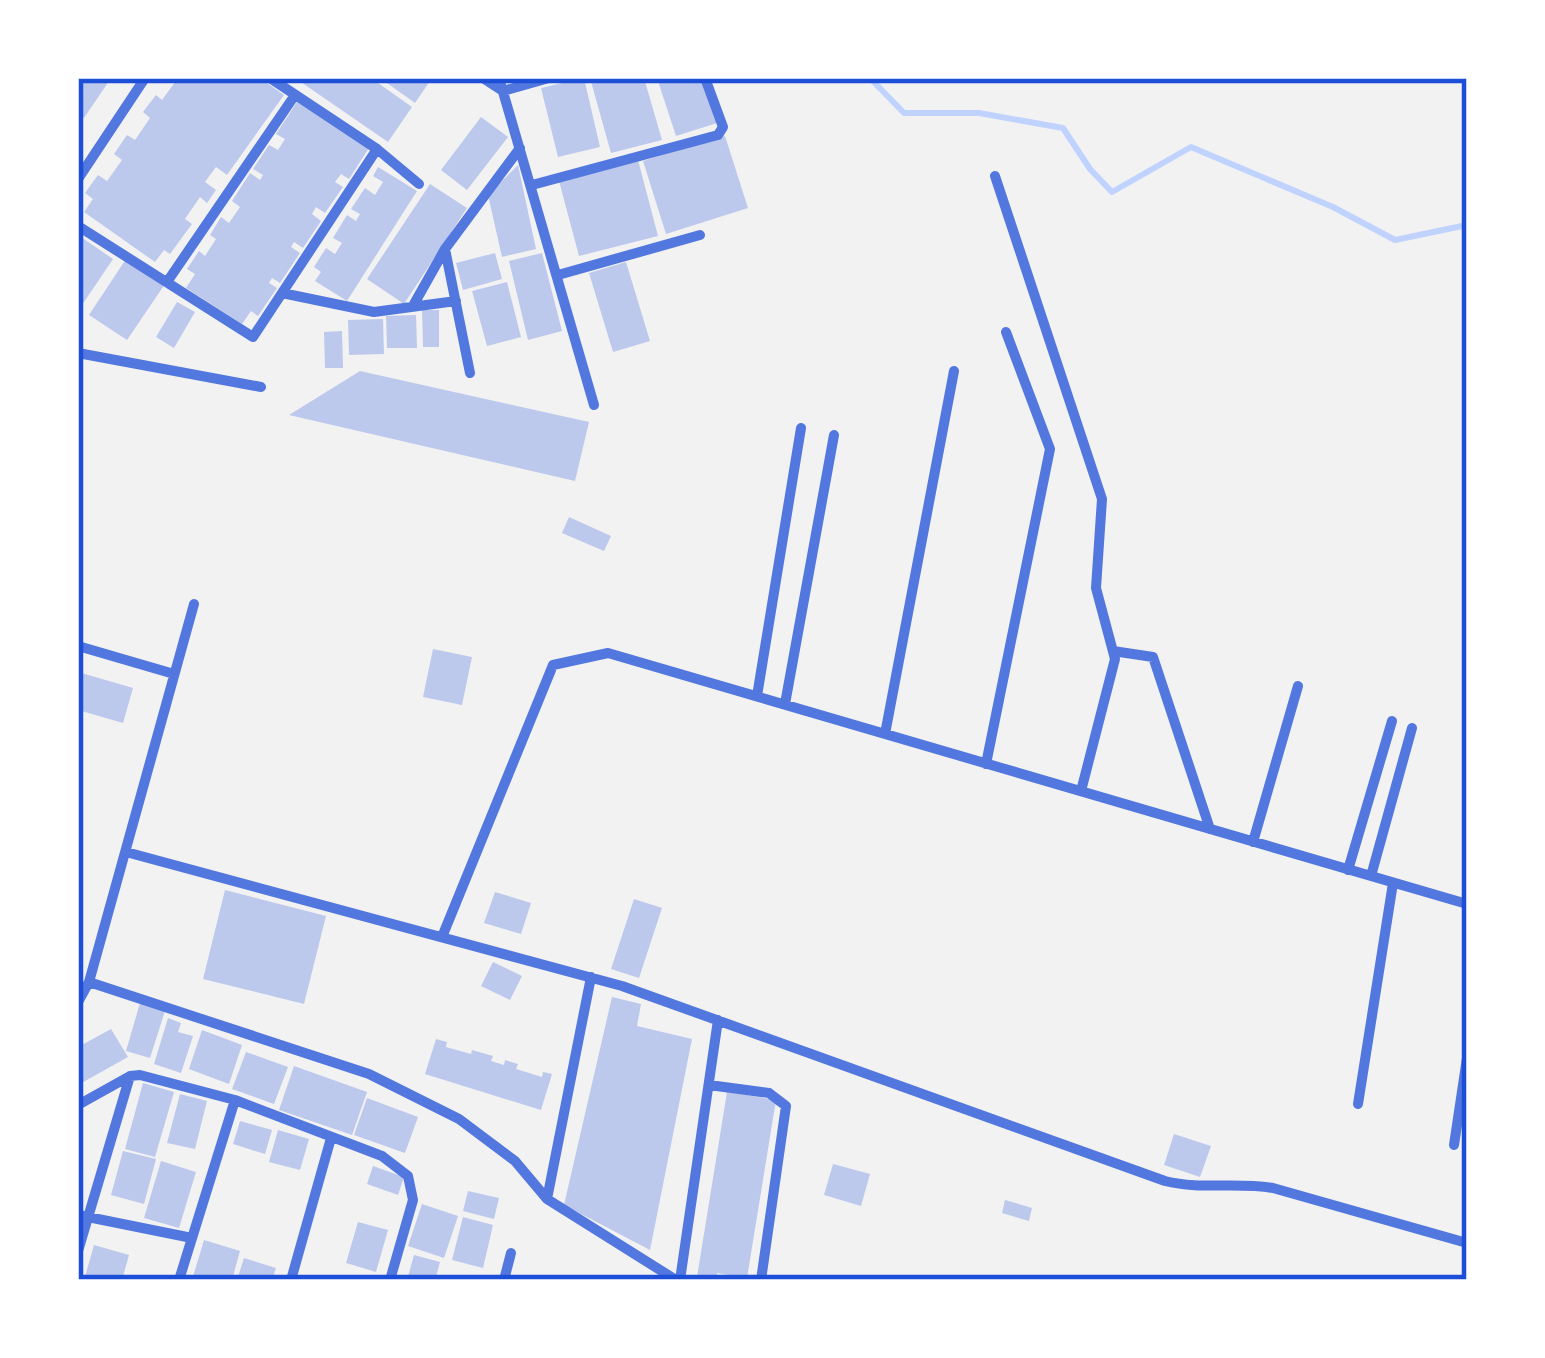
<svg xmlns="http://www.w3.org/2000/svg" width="1545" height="1358" viewBox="0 0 1545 1358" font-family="'Asap Condensed',sans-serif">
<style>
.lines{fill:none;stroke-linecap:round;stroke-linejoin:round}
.stream{stroke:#bfd3fe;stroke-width:6}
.building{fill:#bdc9ec}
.minor{stroke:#5277de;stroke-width:10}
.neatline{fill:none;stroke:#1d4ed8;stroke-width:4.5}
</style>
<rect width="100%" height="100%" fill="#f2f2f2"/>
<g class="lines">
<!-- stream -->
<path class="stream" d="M870,78L904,113H979L1063,128L1090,169L1112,192L1191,147L1333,207L1395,240L1467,225"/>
</g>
<!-- building -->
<path class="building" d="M78,78L109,81L84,118L78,113Z
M178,78H260L284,95L227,175L216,167L205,182L216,190L207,203L200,197L185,219L192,224L170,254L164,250L155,262L84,212L93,199L85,193L98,175L107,181L122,160L114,154L127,135L135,140L150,118L143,112L156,95L162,100Z
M295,78H371L412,107L388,142Z
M380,78H432L415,103Z
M584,78L600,147L558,157L541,88Z
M590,78H644L662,140L611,153Z
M657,78H702L717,123L676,136Z
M297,102L369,148L349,179L341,174L335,182L343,187L325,213L316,207L312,214L321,221L303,248L294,242L291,247L300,253L280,283L272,278L269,283L277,288L258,316L251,311L242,324L186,288L195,274L187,269L199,251L205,256L216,239L210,235L221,217L229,223L240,207L232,201L250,173L260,180L263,175L253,169L269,145L278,150L285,139L276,134Z
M481,117L508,137L467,190L441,170Z
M725,136L748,208L666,234L643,161Z
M638,160L658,236L579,256L559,181Z
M518,165L536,249L502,257L488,195Z
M378,167L417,191L347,301L315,281L321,272L314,267L326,248L335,254L342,243L333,238L347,215L356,221L360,214L351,209L365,188L375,195L383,182L373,176Z
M430,184L467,208L404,304L367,279Z
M78,235L113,259L78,311Z
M495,253L502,279L463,290L456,263Z
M542,253L562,331L528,340L509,261Z
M126,259L165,284L127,340L89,315Z
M626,262L650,341L613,352L589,273Z
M507,282L521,337L487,346L472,291Z
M177,302L195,312L174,348L156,337Z
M422,310H439V347H423Z
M416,315L417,348H387L386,316Z
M383,319L384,354L349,355L348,320Z
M342,331L343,368H325L324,332Z
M360,371L589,422L575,481L289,415Z
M569,517L611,536L604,551L562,533Z
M433,649L472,657L462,705L423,697Z
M78,672L133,688L123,723L78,710Z
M225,890L326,916L304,1004L203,979Z
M495,892L531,903L521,934L484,923Z
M634,899L662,908L639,978L611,969Z
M493,962L522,976L510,1000L481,986Z
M612,997L641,1004L637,1026L692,1039L650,1250L564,1205Z
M140,1003L165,1011L150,1058L126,1051Z
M168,1018L181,1023L178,1032L193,1036L181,1073L154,1064Z
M111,1029L128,1057L78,1085V1047Z
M202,1030L242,1045L229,1084L189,1069Z
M436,1039L447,1042L446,1047L471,1054L472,1050L493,1056L491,1061L504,1065L505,1060L518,1064L516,1069L542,1077L543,1072L552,1074L541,1110L425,1074Z
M246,1052L288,1067L274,1104L232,1089Z
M294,1066L367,1092L352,1135L279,1110Z
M143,1083L174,1092L155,1157L125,1149Z
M727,1092L776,1100L747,1278L717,1273L716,1280L697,1277Z
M180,1094L207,1101L195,1149L167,1143Z
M367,1098L418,1117L405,1153L354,1135Z
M240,1121L272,1130L265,1154L233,1144Z
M278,1130L309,1139L300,1170L269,1162Z
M1174,1134L1211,1146L1200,1177L1164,1165Z
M123,1151L156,1159L144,1204L111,1195Z
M161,1161L196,1172L179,1228L144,1218Z
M833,1164L870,1174L861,1206L824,1195Z
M373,1166L404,1177L398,1195L367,1184Z
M468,1191L499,1198L494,1219L463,1211Z
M1005,1200L1032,1208L1029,1221L1002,1213Z
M422,1204L458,1216L444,1258L408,1246Z
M463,1217L493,1225L483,1268L452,1260Z
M358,1222L388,1230L376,1272L346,1263Z
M204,1240L240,1251L232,1280H192Z
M94,1245L129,1255L122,1280H84Z
M414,1255L440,1262L435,1280H407Z
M244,1258L276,1268L272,1280H237Z"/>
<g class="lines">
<!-- minor -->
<path class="minor" d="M483,78L503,91L549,78
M499,78L594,405
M377,149L419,184
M995,176L1102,499L1096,588L1115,659L1081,791
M78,179L145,78
M532,185L718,135L723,127L705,78
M78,226L253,337L377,149L270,78
M445,249L470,373
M558,275L700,235
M167,282L295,95
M282,293L374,312L456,301
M414,304L445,249L520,148
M78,353L261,387
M78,646L174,674
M1113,651L1153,657L1210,829
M757,696L801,428
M785,704L834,435
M885,734L954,371
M986,764L1050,449L1006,332
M1253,842L1298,686
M126,852L622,986L1165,1181C1201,1190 1236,1182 1273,1188L1467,1243
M1348,870L1392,721
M1371,876L1412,728
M442,937L553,665L608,653L1467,904
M89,982L369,1074L459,1119L515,1161L547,1199L676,1280
M78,1002L89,982L194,604
M709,1085L769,1093L786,1106L761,1280
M1358,1104L1393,883
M78,1105L130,1076L140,1075L235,1100L382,1156L408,1176L413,1200L390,1280
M1454,1145L1467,1058
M547,1199L591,977
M78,1215L192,1238
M78,1251L130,1076
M179,1280L235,1100
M291,1280L331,1138
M504,1280L511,1253
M680,1280L718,1020"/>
</g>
<!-- border -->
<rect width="1545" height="1358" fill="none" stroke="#ffffff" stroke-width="162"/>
<rect x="81" y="81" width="1383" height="1196" class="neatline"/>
</svg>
